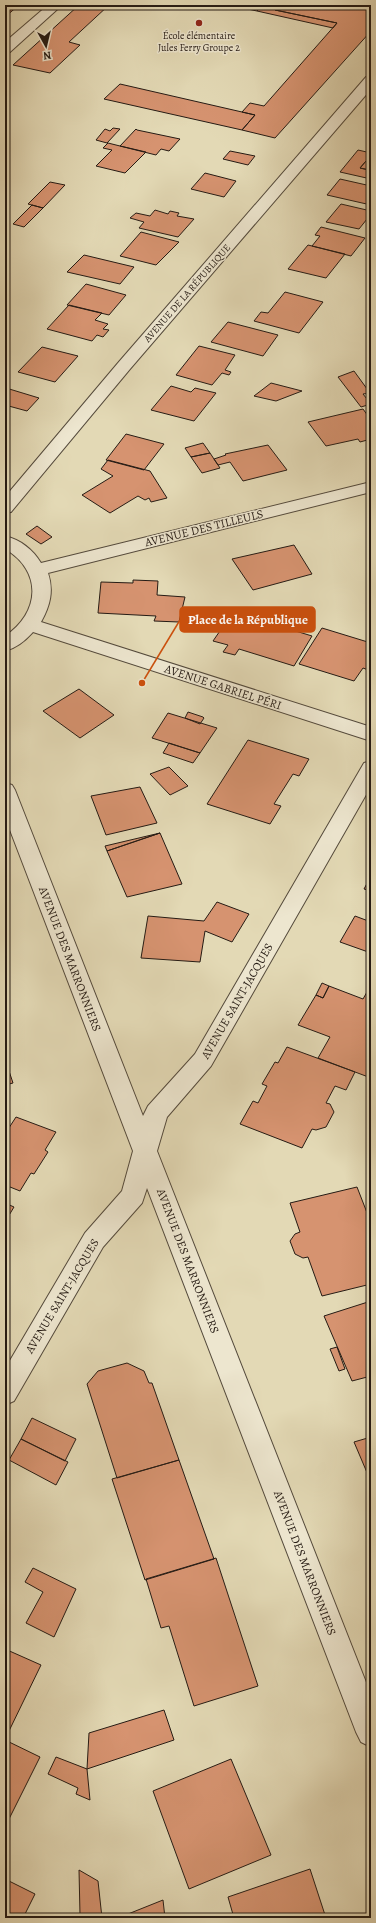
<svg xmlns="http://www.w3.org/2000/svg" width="376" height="1923" viewBox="0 0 376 1923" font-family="Alegreya,serif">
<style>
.building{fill:#d69370;stroke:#251b14}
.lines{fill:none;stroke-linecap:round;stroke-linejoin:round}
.minor-casing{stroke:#544a3c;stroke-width:2}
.minor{fill:#ede6cf;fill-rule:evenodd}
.poi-dot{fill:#8f2418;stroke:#ede6cf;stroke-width:1.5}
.labels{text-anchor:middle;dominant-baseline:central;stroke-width:3;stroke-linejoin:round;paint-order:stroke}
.far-poi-label{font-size:10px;fill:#251b14;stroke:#ede6cf}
.far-street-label{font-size:10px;fill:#251b14;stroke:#ede6cf}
.street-label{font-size:12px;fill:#251b14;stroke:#ede6cf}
.leader{fill:none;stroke:#cb500d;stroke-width:1.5}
.callout-dot{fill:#cb500d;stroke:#ede6cf;stroke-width:1.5}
.callout{fill:#cb500d;stroke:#cb500d;stroke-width:1.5}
.callout-label{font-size:13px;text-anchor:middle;font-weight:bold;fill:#fff}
</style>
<rect width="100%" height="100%" fill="#e3d9b5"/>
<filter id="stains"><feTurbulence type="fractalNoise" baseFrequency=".005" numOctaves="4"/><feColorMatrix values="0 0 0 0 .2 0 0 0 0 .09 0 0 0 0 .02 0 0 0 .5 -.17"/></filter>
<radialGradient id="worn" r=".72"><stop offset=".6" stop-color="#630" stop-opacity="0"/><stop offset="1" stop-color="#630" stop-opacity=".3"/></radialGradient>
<!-- building -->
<path class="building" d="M5,5H19L5,17Z
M79,5H109L69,42L80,45L50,73L13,65Z
M229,5H263L257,11Z
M263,5L273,6L275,10L337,23L333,28L257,11Z
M267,5H337L352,8L355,5H371V31L275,138L242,130L255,115L242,112L250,103L264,106L337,23L275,10L273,6Z
M120,84L242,112L255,115L242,130L104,99Z
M113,128L120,129L107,143L96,140L105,129L110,131Z
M136,129L137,130L180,139L169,151L161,149L156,155L120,146Z
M108,143L120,146L146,152L125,173L96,166L112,150L103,148Z
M358,150L371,153V162L366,161L360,168L371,170V179L340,172Z
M230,151L255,156L248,165L223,159Z
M366,161L371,162L368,170L360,168Z
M205,173L236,181L224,197L191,189Z
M340,179L371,186V205L327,195Z
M50,182L65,185L43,208L28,204Z
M341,204L371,211V214L359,229L326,222Z
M32,205L43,208L24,227L13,224Z
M155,210L168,214L170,211L179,213L177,216L194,219L178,237L139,228L144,222L130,218L136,213L150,216Z
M321,227L365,238L351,256L312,246L320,236L315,235Z
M141,232L179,242L156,265L120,256Z
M308,245L312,246L345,254L326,278L288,269Z
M84,255L134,267L120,284L67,272Z
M86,284L126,295L109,315L67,305Z
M285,292L323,302L299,333L254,321L261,312L268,313Z
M69,305L102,313L95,320L108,324L103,329L109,330L103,337L97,335L92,341L47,329Z
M228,322L278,335L263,356L211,342Z
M199,346L235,355L225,370L231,372L229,375L222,373L212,385L176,375Z
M42,347L78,356L55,382L18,372Z
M354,371L370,393L363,394L371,404L361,407L338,377Z
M271,383L302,391L276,401L254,396Z
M171,386L191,392L195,388L216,393L194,421L151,410Z
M6,388L39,398L27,411L5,405Z
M363,409L371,420V439L360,442L358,439L326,446L308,422Z
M126,434L164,444L144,470L106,460Z
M203,443L210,453L191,457L185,448Z
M268,445L287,470L243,481L230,462L218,465L214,459L226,455L225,454Z
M210,453L220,468L202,473L191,457Z
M108,460L150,471L167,498L151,502L149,498L145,500L138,496L110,513L82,495L113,476L101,469Z
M37,526L52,537L41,544L26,534Z
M294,545L312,574L253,590L232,559Z
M133,580L158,581L157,595L185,597L179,622L154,621L156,616L98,613L101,582L133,583Z
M233,612L312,636L294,666L239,649L235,655L223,652L228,645L213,641Z
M322,628L371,643V671L363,668L354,681L299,664Z
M79,689L114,715L80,738L43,711Z
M188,712L203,717L204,718L200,724L185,718Z
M168,713L217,728L200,753L152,738Z
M248,740L309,759L299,776L293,774L274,804L281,806L270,824L207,804Z
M169,743L200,753L193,763L163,753Z
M169,767L188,786L170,795L150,774Z
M140,787L157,823L106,835L91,796Z
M160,833L182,884L127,897L107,851Z
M160,833L107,851L105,846Z
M371,876V891L364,889Z
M217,902L249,914L232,942L205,931L200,962L141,958L148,916L204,921Z
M355,916L371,922V953L340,942Z
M322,983L329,986L323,998L316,995Z
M371,985V1078L318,1058L330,1037L298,1025L316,995L323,998L329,986L363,999Z
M287,1047L355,1072L346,1090L335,1086L326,1103L330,1104L334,1112L326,1127L316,1130L312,1129L302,1148L240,1124L253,1101L258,1103L267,1086L262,1084L275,1062L278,1063Z
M5,1059L13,1083L5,1085Z
M16,1117L56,1132L45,1150L48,1152L34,1174L31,1173L20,1191L5,1185V1134Z
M357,1187L371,1223V1284L322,1296L308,1257L303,1258L295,1254L290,1241L295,1234L300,1232L290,1203Z
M5,1203L14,1207L5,1222Z
M371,1301V1376L352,1381L324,1316Z
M337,1347L345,1369L339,1371L330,1349Z
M127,1363L144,1371L149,1383H152L179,1460L117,1478L87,1384L98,1371Z
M32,1418L76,1439L65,1461L21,1439Z
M371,1437V1482L354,1442Z
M21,1439L68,1462L56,1485L9,1460Z
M179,1460L214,1559L145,1580L112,1479Z
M216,1558L258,1686L194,1706L169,1626L161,1628L146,1579Z
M33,1568L76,1589L54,1637L26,1623L43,1592L25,1582Z
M5,1649L41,1665L8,1733L5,1732Z
M164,1710L174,1740L87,1769L89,1733Z
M5,1740L40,1757L5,1827Z
M56,1757L87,1769L90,1800L76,1794L78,1788L48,1774Z
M231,1759L271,1855L189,1889L153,1791Z
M310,1869L326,1918H234L228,1897Z
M79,1870L98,1881L102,1918H88L80,1915Z
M5,1879L35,1894L23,1918H5Z
M163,1900L165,1918H118Z"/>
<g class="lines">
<defs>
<path id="minor" d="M48,5H62L10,52L5,53V42Z
M371,76V89L130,369L11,512L5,513V497L118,363L366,77Z
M371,482V492L48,573C54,591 50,606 41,622L371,727V741L33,632C25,641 16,648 5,651V636C40,613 43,571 5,549V536C21,540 33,550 41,563Z
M371,761V786L211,1066L167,1117L157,1151L371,1695V1747L361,1742L356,1732L147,1188L142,1203L103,1247L14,1401L5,1405V1369L85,1233L122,1191L133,1151L5,817V783L12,785L15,790L143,1116L148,1106L195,1054L364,763Z"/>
</defs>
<!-- minor casing -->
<use href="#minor" class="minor-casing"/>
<!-- minor -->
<use href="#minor" class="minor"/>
</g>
<!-- markers -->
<circle class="poi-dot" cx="199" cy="23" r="4"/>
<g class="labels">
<!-- far-poi labels -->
<g class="far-poi-label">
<text x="199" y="35">École élémentaire<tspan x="199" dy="12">Jules Ferry Groupe 2</tspan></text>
</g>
<!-- far-street labels -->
<g class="far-street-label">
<text transform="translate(187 293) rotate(-49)">AVENUE DE LA RÉPUBLIQUE</text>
</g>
<!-- street labels -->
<g class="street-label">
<text transform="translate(204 528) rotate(-14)">AVENUE DES TILLEULS</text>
<text transform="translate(223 687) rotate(18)">AVENUE GABRIEL PÉRI</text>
<text transform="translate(70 959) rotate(69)">AVENUE DES MARRONNIERS</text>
<text transform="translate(237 1001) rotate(-60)">AVENUE SAINT-JACQUES</text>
<text transform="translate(188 1261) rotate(69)">AVENUE DES MARRONNIERS</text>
<text transform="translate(62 1296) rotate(-59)">AVENUE SAINT-JACQUES</text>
<text transform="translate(305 1563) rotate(69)">AVENUE DES MARRONNIERS</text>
</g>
</g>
<!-- callouts -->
<path class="leader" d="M142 683L180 620"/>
<circle class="callout-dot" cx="142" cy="683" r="4"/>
<rect class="callout" x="180" y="607" width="135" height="25" rx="4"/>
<g class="callout-label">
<text x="248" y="624">Place de la République</text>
</g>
<!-- margin -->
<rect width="376" height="1923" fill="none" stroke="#e3d9b5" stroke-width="20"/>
<rect x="6" y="6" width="364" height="1911" fill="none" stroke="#251b14" stroke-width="2"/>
<rect x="10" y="10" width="356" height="1903" fill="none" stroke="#251b14"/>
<!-- north arrow -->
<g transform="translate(46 46) rotate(172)" stroke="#ede6cf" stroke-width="3" paint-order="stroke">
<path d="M0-3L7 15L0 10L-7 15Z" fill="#251b14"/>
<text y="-6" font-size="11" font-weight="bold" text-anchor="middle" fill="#251b14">N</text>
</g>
<rect width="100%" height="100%" filter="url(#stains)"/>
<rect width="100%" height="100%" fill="url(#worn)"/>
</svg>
